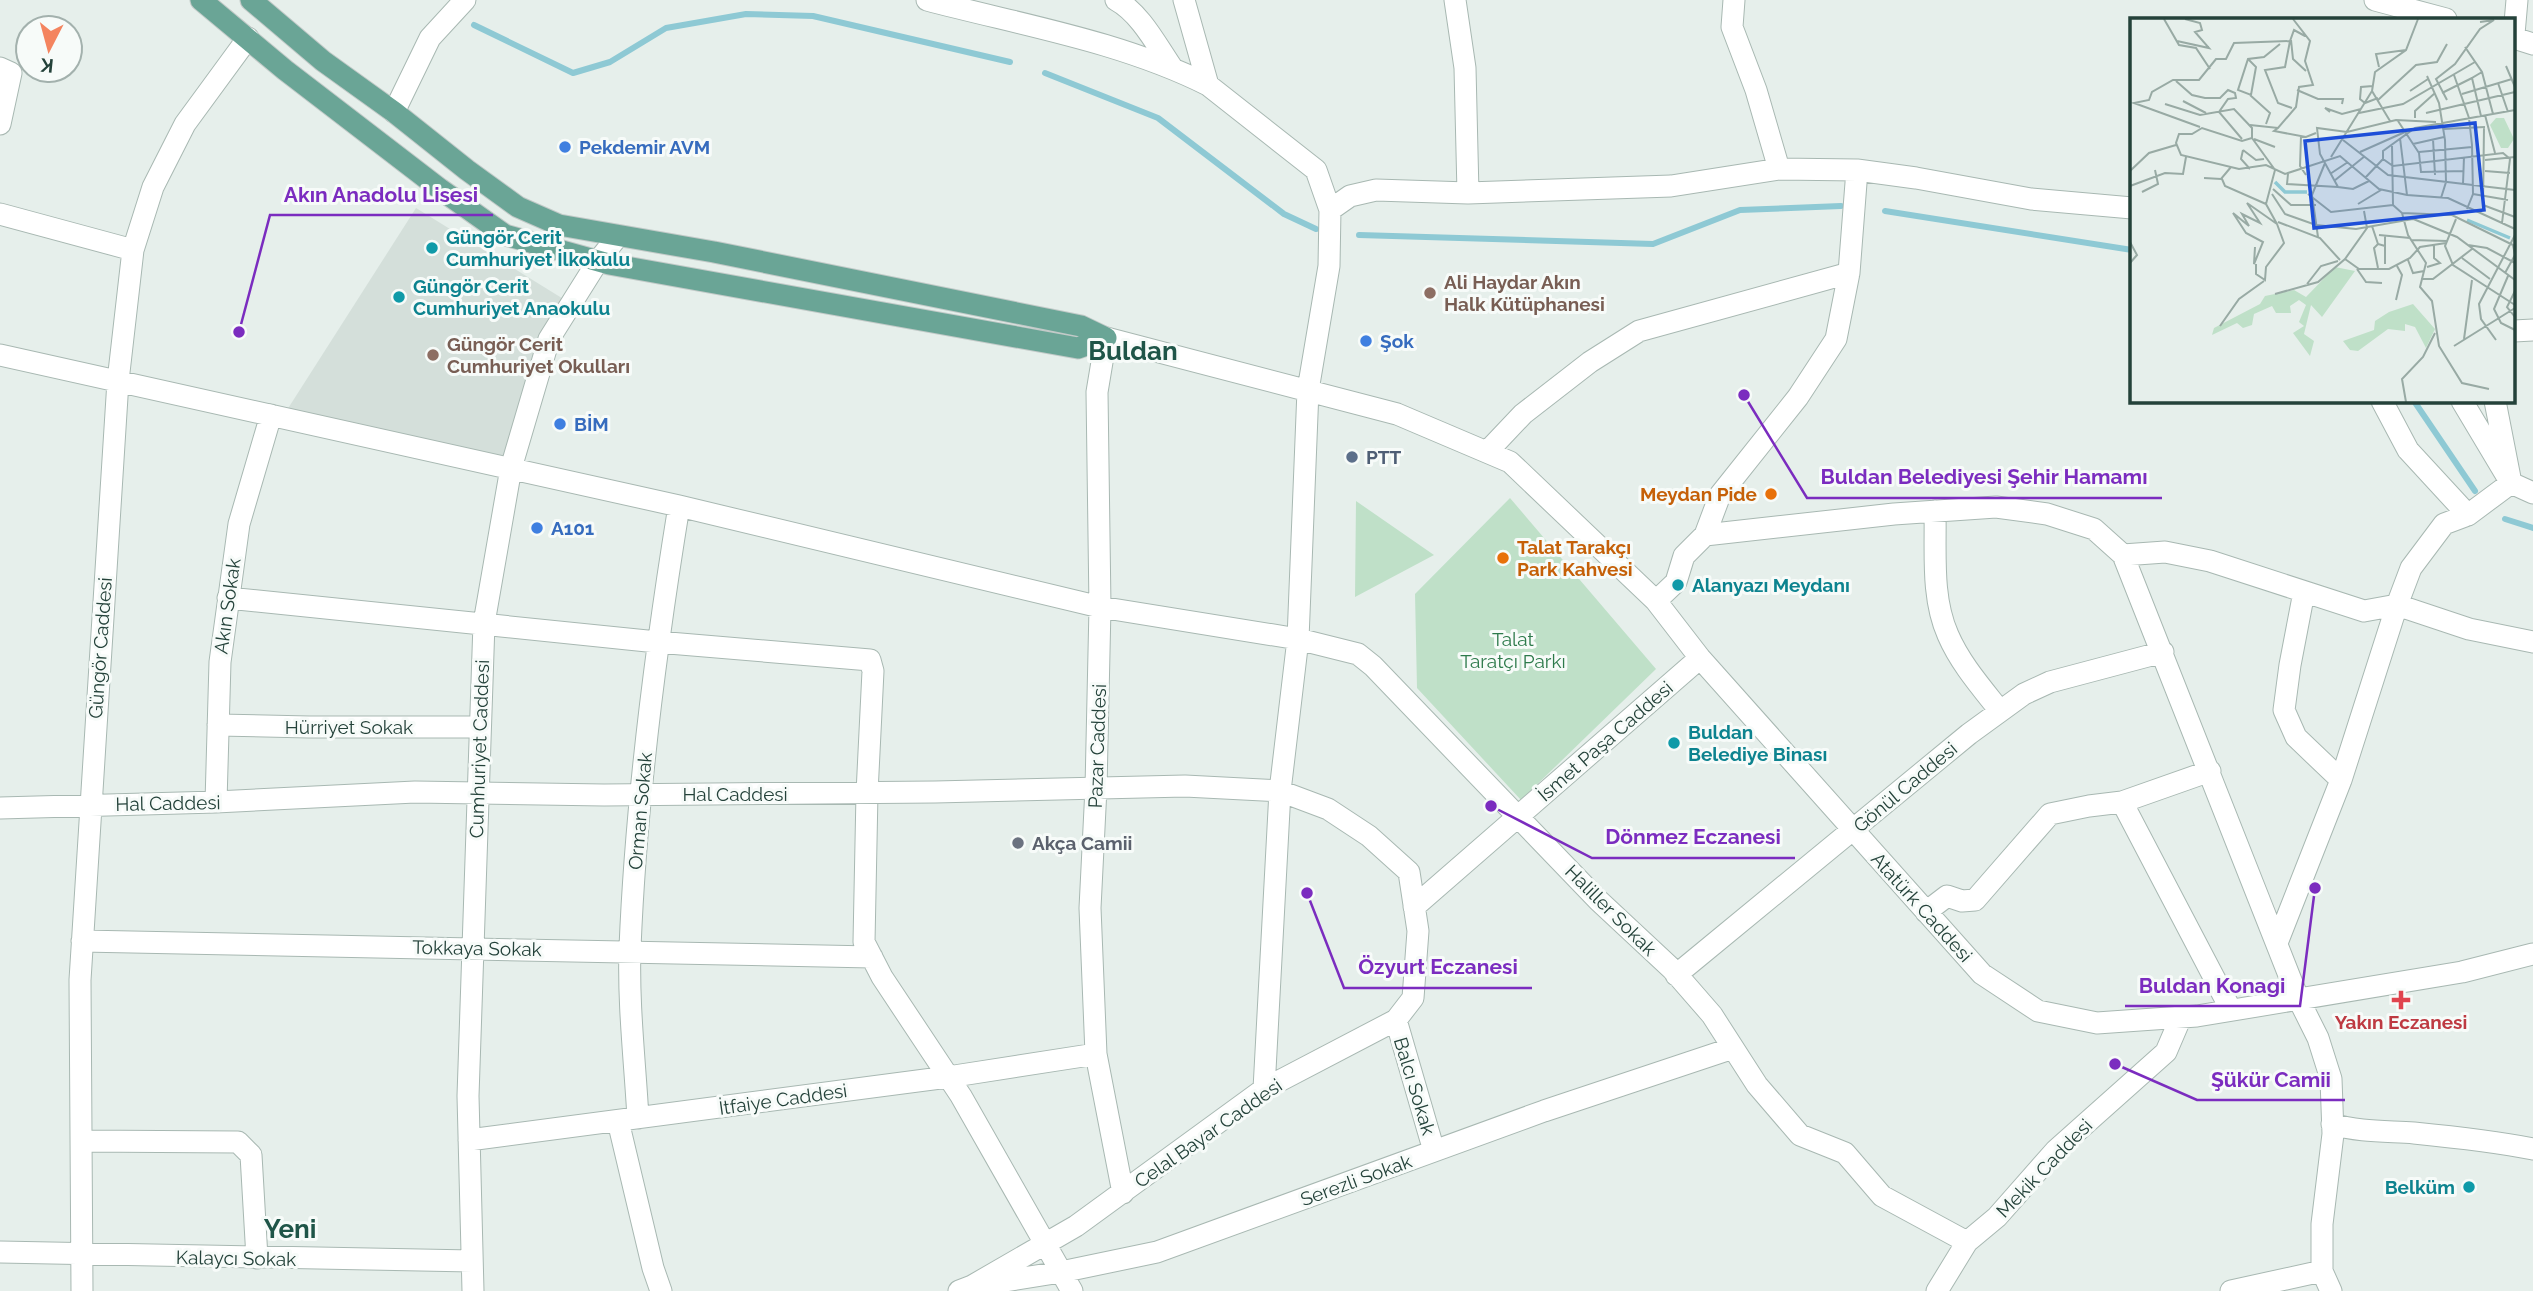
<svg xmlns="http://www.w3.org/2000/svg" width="2533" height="1291" viewBox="0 0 2533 1291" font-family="Raleway,sans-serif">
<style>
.built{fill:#d4dfda}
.green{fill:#bfe0c8}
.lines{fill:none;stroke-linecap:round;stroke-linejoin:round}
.stream{stroke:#8ec9d4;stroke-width:6}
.minor-casing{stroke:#a8b8b2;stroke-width:23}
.major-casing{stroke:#c2cac8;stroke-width:23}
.minor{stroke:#fff;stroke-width:21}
.major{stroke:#6aa596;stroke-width:21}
.shop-dot{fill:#3f7fe0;stroke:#f7fbf9;stroke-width:2.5}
.culture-dot{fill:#0f9aa8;stroke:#f7fbf9;stroke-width:2.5}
.education-dot{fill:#8d6e63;stroke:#f7fbf9;stroke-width:2.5}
.service-dot{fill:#5c6f8a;stroke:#f7fbf9;stroke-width:2.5}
.food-dot{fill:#e8710a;stroke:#f7fbf9;stroke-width:2.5}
.worship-dot{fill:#6b7280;stroke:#f7fbf9;stroke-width:2.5}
.health-dot{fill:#e0444e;stroke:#f7fbf9;stroke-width:2.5}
.labels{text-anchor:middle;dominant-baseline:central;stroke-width:6;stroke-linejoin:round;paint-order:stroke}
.shop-label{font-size:19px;font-weight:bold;fill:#366cbe;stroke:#f7fbf9;text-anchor:start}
.culture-label{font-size:19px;font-weight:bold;fill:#0d838f;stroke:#f7fbf9;text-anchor:start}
.education-label{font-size:19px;font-weight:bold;fill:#785e54;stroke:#f7fbf9;text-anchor:start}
.service-label{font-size:19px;font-weight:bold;fill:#4e5e75;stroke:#f7fbf9;text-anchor:start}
.food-label{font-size:19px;font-weight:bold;fill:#c56008;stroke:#f7fbf9;text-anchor:end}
.street-label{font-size:19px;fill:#24423a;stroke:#f7fbf9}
.park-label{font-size:19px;fill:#2d7a4b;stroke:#f7fbf9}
.worship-label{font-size:19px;font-weight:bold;fill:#5b616d;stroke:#f7fbf9;text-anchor:start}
.health-label{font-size:19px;font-weight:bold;fill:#be3a42;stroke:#f7fbf9}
.district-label{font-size:26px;font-weight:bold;fill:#1f5548;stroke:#f7fbf9}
.inset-river{fill:none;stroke:#8ec9d4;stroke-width:3.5}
.inset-road{fill:none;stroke:#98aaa4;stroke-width:2}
.view{fill:#1d4ed8;fill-opacity:0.15;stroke:#1d4ed8;stroke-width:3.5}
.inset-edge{fill:none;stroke:#24423a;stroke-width:3.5}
.leader{fill:none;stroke:#7b2cbf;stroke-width:2.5}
.callout-dot{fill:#7b2cbf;stroke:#f7fbf9;stroke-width:2.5}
.callout-label{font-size:21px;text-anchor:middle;font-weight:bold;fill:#7b2cbf;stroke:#f7fbf9;stroke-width:6;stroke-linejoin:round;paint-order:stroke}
</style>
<rect width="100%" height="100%" fill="#e6efeb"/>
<!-- built -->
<path class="built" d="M416,208L565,300L505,457L287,410Z"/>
<!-- green -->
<path class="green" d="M1510,498L1656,669L1521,800L1417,688L1415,594Z
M1356,501L1434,555L1355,597Z"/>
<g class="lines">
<!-- stream -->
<path class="stream" d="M474,25L573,73L610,62L666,28L746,14L813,16L1010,62
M1045,73L1158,118L1284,214L1316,229
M1885,211L2132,250
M1359,235L1653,244L1740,210L1841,206
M2414,401L2475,491
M2505,519L2533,528"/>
<defs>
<path id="minor" d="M927,0C1021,25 1120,41 1208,85
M1116,0C1140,13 1156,44 1171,66
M1184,0L1208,85L1316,170L1330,210L1329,266L1308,390L1298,639L1280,791L1264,1089
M1455,0L1465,68L1468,193
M1734,0L1732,27L1756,90L1779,169
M2375,0L2446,19
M2514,34L2517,0
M2514,38L2533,44
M0,68L11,73L0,124
M394,112L430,38L465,0
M1330,210L1350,196L1376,190L1468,193L1671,186L1779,169L1857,170L1916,178L2031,199L2132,208
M0,214L133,250
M2514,331L2533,330
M0,355L679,506L1100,607L1298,639L1358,654L1373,666L1598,900L1672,969L1712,1015L1757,1085L1800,1135L1845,1153L1882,1196L1967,1242
M2382,401L2408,450L2468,515
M2462,401L2511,483L2533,493
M1487,452L1523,414L1590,362L1639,331L1849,273
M1935,511C1936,551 1931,597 1948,635C1960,663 1981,687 2000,711
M1705,535L1720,495L1798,397L1836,339L1849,273L1857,170
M2123,555L2165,552L2210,561L2364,611L2397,605L2469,629L2533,642
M2304,592L2290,665L2284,710L2296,737L2341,780
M228,598L657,642L870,660L873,671L867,793L864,942L882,977L961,1096L1072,1291
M1656,601L1676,582L1684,556L1705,535L1894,514L1996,507L2047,514L2094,529L2123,555L2298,998L2318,1038L2331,1079L2333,1134L2322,1224V1271L2331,1291
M218,725L309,727H479
M216,802L220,662L239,524L271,415
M2122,802L2231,1010
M0,808L216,802L415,792L604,795L935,792L1185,786L1280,791L1328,809L1369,836L1409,872L1418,931L1413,998L1396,1020L1264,1089L1076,1226L972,1286L959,1291
M1414,907L1700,658
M1926,912L1947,896L1962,901L1975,900L2050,814L2089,806L2122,802L2210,771
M82,941L872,957
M2277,943L2341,780L2397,605L2411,568L2444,524L2468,515L2511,483L2495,401
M1676,975L1969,734L2024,694L2050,682L2163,652
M1396,1020L1434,1151
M638,1118C635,1063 628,1004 630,948C636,799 655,653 679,506
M618,1121L653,1268L661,1291
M2332,1124C2359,1132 2386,1131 2414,1133C2454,1137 2493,1141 2533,1149
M469,1140L948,1077L1096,1054
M81,1141L238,1142L251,1155L257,1258
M1123,1193L1096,1054L1090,908L1096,788L1100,607L1097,392L1106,338L1397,414L1510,462L1656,601L1700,658L1982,974L2038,1011L2097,1023L2197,1016L2462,972L2533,954
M0,1252L472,1261
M986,1284L1061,1272L1157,1252L1544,1111L1733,1048
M82,1291L80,980L118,381L133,250L153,187L185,124L248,38
M473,1291L468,1096L484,623L511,468L549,339L598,261L618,236
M1937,1291L1967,1242L1997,1217L2056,1150L2166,1052L2181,1017
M2231,1291L2322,1271"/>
<path id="major" d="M201,0L285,70L440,189L505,235L609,264L1078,348L1106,338
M251,0L323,61L394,112L467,170L518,207L559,225L714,252L1081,326L1106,338"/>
</defs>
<!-- minor casing -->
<use href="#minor" class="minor-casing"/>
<!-- major casing -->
<use href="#major" class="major-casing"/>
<!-- minor -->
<use href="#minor" class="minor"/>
<!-- major -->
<use href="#major" class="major"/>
</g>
<!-- markers -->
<g class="shop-dot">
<circle cx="565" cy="147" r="7"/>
<circle cx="1366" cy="341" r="7"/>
<circle cx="560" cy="424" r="7"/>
<circle cx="537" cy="528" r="7"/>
</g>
<g class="culture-dot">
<circle cx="432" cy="248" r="7"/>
<circle cx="399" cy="297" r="7"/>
<circle cx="1678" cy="585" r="7"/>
<circle cx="1674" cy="743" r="7"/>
<circle cx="2469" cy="1187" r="7"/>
</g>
<g class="education-dot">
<circle cx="1430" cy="293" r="7"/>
<circle cx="433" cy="355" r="7"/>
</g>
<circle class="service-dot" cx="1352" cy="457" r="7"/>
<g class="food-dot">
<circle cx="1771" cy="494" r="7"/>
<circle cx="1503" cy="558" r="7"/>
</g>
<circle class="worship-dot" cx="1018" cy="843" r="7"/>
<path class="health-dot" d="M2397.5 989.5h7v7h7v7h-7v7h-7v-7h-7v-7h7z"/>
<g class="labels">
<!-- shop labels -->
<g class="shop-label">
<text x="579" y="147">Pekdemir AVM</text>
<text x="1380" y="341">Şok</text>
<text x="574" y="424">BİM</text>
<text x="551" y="528">A101</text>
</g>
<!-- culture labels -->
<g class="culture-label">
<text x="446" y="237">Güngör Cerit<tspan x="446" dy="22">Cumhuriyet İlkokulu</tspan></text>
<text x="413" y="286">Güngör Cerit<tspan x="413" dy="22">Cumhuriyet Anaokulu</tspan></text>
<text x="1692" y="585">Alanyazı Meydanı</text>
<text x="1688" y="732">Buldan<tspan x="1688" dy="22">Belediye Binası</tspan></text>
<text x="2455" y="1187" text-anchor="end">Belküm</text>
</g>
<!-- education labels -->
<g class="education-label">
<text x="1444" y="282">Ali Haydar Akın<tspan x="1444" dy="22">Halk Kütüphanesi</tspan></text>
<text x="447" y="344">Güngör Cerit<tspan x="447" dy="22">Cumhuriyet Okulları</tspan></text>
</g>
<!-- service labels -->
<g class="service-label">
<text x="1366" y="457">PTT</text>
</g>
<!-- food labels -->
<g class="food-label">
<text x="1757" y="494">Meydan Pide</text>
<text x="1517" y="547" text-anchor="start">Talat Tarakçı<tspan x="1517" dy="22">Park Kahvesi</tspan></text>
</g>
<!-- street labels -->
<g class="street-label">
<text transform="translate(227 606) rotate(-82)">Akın Sokak</text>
<text transform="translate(100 648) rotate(-86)">Güngör Caddesi</text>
<text x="349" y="727">Hürriyet Sokak</text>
<text transform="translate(1605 741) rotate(-41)">İsmet Paşa Caddesi</text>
<text transform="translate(1097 746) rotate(-88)">Pazar Caddesi</text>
<text transform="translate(479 749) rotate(-88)">Cumhuriyet Caddesi</text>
<text transform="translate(1905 787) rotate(-40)">Gönül Caddesi</text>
<text x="735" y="794">Hal Caddesi</text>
<text transform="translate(168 803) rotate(-1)">Hal Caddesi</text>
<text transform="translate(640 811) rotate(-85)">Orman Sokak</text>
<text transform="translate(1922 907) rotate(48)">Atatürk Caddesi</text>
<text transform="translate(1611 910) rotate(45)">Haliller Sokak</text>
<text transform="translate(477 948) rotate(1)">Tokkaya Sokak</text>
<text transform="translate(1415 1086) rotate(73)">Balcı Sokak</text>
<text transform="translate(783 1099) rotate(-8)">İtfaiye Caddesi</text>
<text transform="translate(1208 1133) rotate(-35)">Celal Bayar Caddesi</text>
<text transform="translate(2044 1168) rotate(-46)">Mekik Caddesi</text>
<text transform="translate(1356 1180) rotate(-20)">Serezli Sokak</text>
<text transform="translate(236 1258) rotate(1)">Kalaycı Sokak</text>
</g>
<!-- park labels -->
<g class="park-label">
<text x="1513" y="639">Talat<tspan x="1513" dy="22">Taratçı Parkı</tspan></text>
</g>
<!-- worship labels -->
<g class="worship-label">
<text x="1032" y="843">Akça Camii</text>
</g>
<!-- health labels -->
<g class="health-label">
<text x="2401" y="1022">Yakın Eczanesi</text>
</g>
<!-- district labels -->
<g class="district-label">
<text x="1133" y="351">Buldan</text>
<text x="290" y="1229">Yeni</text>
</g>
</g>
<!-- overview -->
<g transform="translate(2130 18)">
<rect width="385" height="385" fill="#e6efeb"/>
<path d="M366,100H374L384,121L378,130H371L360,107ZM205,249L225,253L192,299L181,287L174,316L184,323L180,338L163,315L174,308L169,304L176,287L169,282L160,288L161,295H146L142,288L124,296L122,307L113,310L107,305L82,317L84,310L130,286L135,278L164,272L176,279ZM283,286L305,311L296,330L285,309L275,306V313L258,311L228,333L220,332L213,323L244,312L245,303L259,294Z" fill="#bfe0c8"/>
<path class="inset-river" d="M145,164L155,174H177M337,202L380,220"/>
<path class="inset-road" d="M34,1L49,27L66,30L80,51M161,22L163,41L176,53M47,23L79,30L65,14L72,12L70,5L55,1M160,23L155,49L135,52L148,85L162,90M335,29L352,54L363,96M118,41L126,49L121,77L108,72L118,41L134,39L150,26M376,48L385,69M249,49L246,36L276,32M324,57L339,100L342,127L343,176L337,191M297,58L309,85L315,122L316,164L311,180M46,63L62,77L75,80H90L98,72L105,75L106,80L98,81L89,94L112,121M368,65L378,94M243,68L231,69L230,81L235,85L248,80M167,72L188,81H213L212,86M280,73L298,61M312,75L342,60M332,76L382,61M120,77L140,95L136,106M248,82L286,47L307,44L317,26M317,82L306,61L325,46L350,11L364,2L350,4M53,83L76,95M35,86L70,97L104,91L122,110V120L112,123L72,110L62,116H49L46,125L51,137L109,151L136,147L155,156L210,138L249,171L277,177L270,120M200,94L195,90L212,96L231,91M229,95L273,86L345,44M296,95L385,74M355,97L365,135M351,98L342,60L352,54M285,100V93L305,75M260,103L242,73L245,54L276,32L288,1M268,103L289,135L291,154L334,153M120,107L148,110L166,89L169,69L183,67L175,43L180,23L163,1M70,109L4,85L19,82L22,74L43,62H69L86,41H96L104,25L160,23L164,12L175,18M354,109L353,187L385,199M148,110L144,113L176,119L186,115M313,111L355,109M171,118L170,148L176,157M122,120L145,152L136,186L147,206L117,185L130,205L112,196L119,208L103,195L116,215L133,224L124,246L125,229M124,121L145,129M303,121L305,157M213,122L258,157L385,172M283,126L314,119M262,128L263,187L272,195L278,217L296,245L290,269L302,283L309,328L332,365L359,371M113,132L126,142L134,141M113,132L111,141L120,151M230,134L275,114M289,134L342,129M201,139L242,73M253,141L263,148L373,135L380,141L372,205M355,142L385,139M0,153L19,135L46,127M355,153L380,155M158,156L157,166L208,169M200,156L218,144M74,160L91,161L101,149M235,160L253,141V133L285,110L385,92M92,161L95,168L136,186M204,163L235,138M239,163L223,171L208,169L190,136L187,110L217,114L266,102L306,104M333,166L334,139M0,168L35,155L53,156L56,139M143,171L161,187H186M12,174L28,166L25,152M142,176L155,196L186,207L226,211L283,201M178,176L201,194L263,187M343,176L378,182M277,177L318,180L385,211M228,186L251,172M272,195L322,197L385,228M281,200L327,219L385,262M326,201L315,228L323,247L385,287M148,204L190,220L210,242M242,208L248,226L255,228M249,217L280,220M255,217V246M188,219L182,177L195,145M281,222L317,223M0,224L7,237L0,245M338,227L357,230L385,245M332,240L360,261M215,241L229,251H259L280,240L290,229L316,225M278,242L283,255L294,253M126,246V256L135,262L136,249L154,225L147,206M297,249L310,245L304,240V227M248,250L244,230L248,226M227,251L236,264L252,265M375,255L385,237L383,227M378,258L364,291L371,305L385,312M291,261H303L342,231M177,266L191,248L208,243M385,273L377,289L385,299M145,276L188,264L215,241L237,210L234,193M266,282L272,257L267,248M90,308L109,281L134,263M334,321L342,262M366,322L351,301L349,286L385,217M324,328L385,290M276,384L272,361L293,339L305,315"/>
<path class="view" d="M345,105L354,192L184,210L175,123Z"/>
<rect width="385" height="385" class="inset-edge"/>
</g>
<!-- callouts -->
<path class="leader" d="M239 332L270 215H493M1744 395L1807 498H2162M1491 806L1592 858H1795M1307 893L1344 988H1532M2315 888L2300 1006H2125M2115 1064L2197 1100H2345"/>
<g class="callout-dot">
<circle cx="239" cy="332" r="7"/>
<circle cx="1744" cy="395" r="7"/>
<circle cx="1491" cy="806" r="7"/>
<circle cx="1307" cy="893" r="7"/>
<circle cx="2315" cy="888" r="7"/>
<circle cx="2115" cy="1064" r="7"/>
</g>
<g class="callout-label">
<text x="381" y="202">Akın Anadolu Lisesi</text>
<text x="1984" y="484">Buldan Belediyesi Şehir Hamamı</text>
<text x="1693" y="844">Dönmez Eczanesi</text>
<text x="1438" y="974">Özyurt Eczanesi</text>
<text x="2212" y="993">Buldan Konagi</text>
<text x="2271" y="1087">Şükür Camii</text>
</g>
<!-- north arrow -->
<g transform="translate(49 49) rotate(186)"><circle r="33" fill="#f7fbf9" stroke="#a3b1ad" stroke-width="2"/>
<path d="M0-5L12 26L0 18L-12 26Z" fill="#f4845f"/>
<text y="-10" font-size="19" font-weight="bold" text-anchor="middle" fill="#24423a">K</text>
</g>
</svg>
